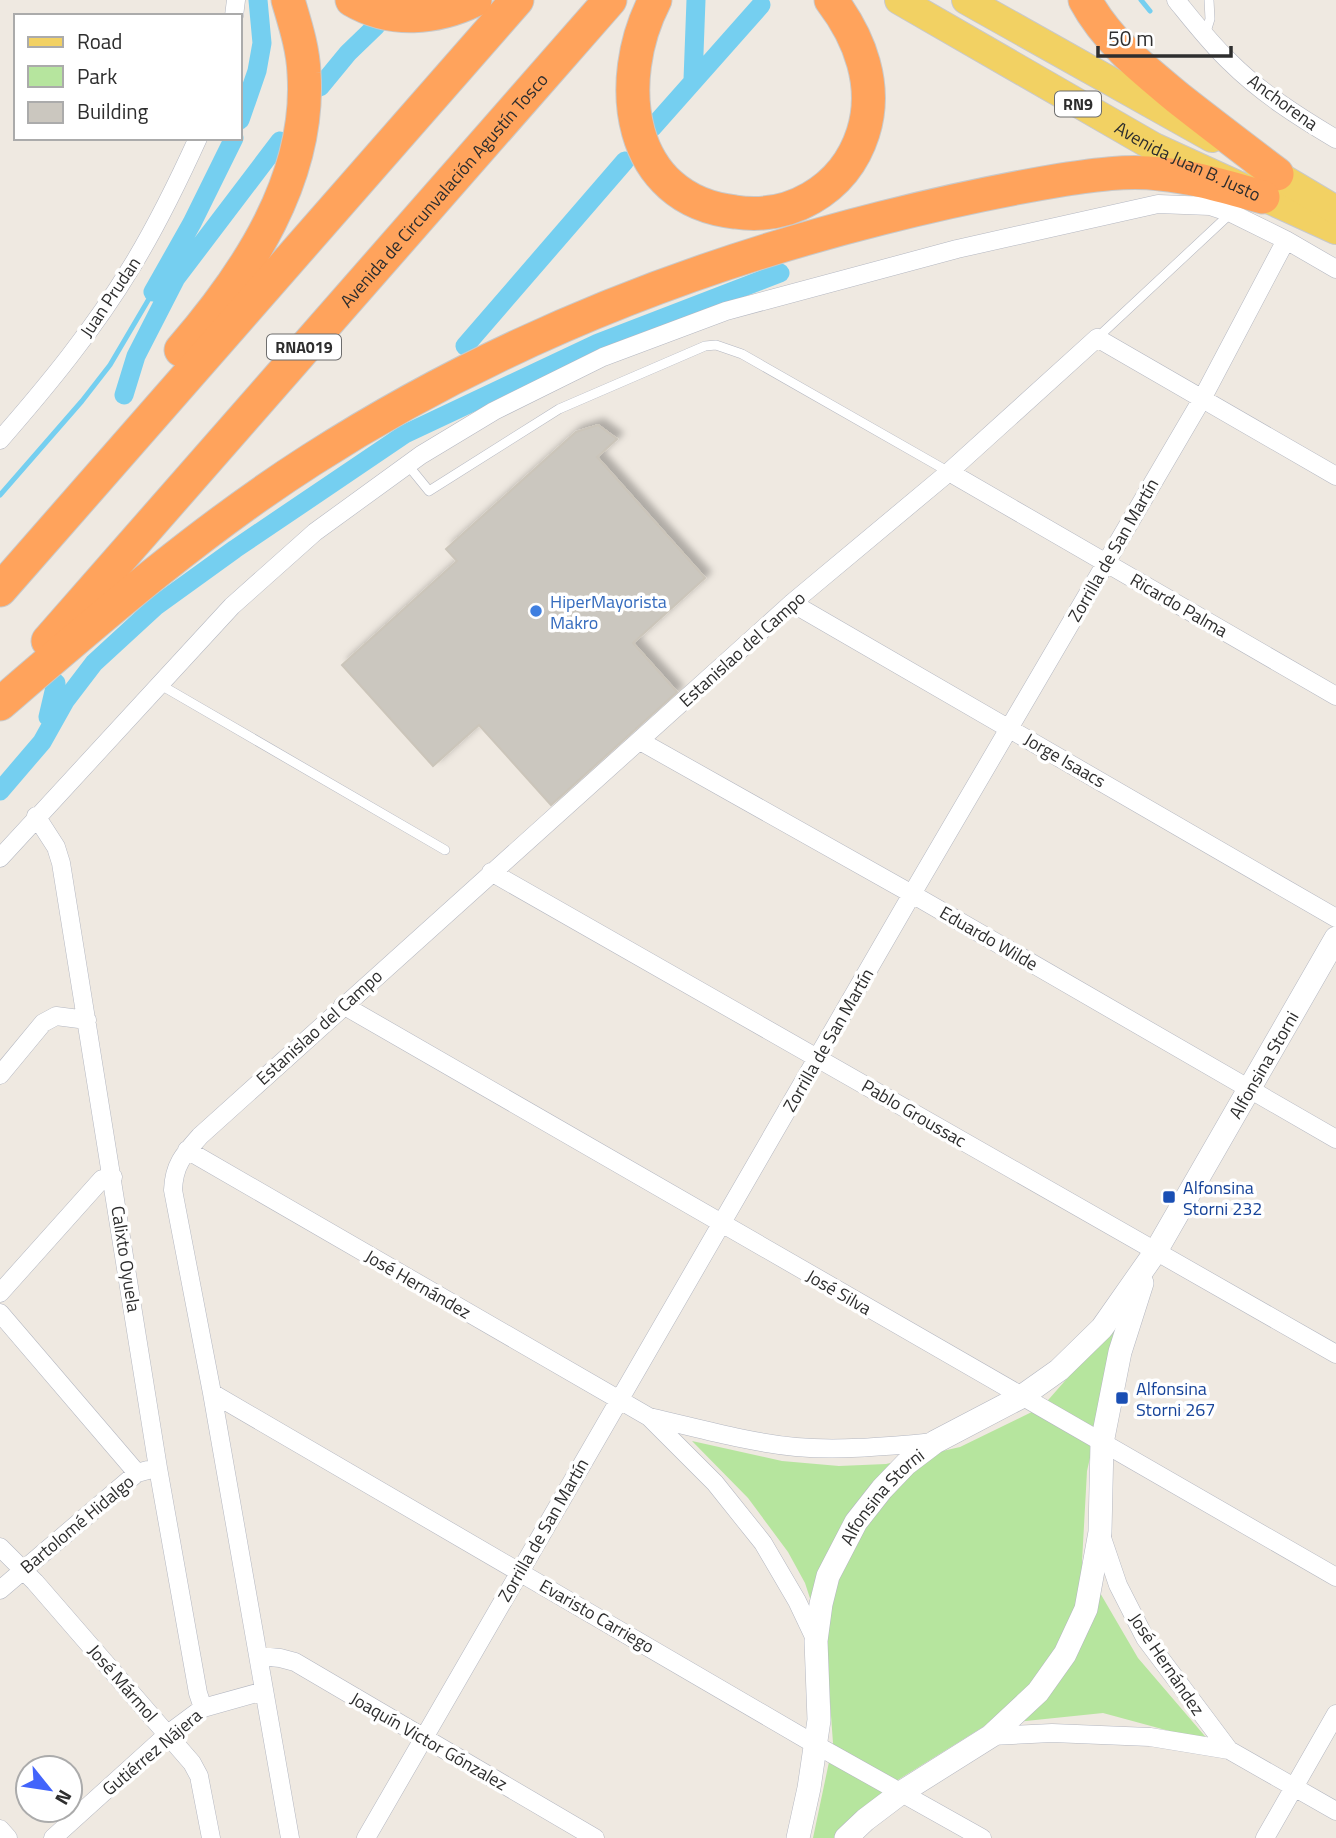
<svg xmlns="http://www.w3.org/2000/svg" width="1336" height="1838" viewBox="0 0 1336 1838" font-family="'Titillium Web',sans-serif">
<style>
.green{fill:#b6e59e}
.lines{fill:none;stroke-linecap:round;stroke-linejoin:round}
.stream{stroke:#75cff0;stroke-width:5}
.canal{stroke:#75cff0;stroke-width:19}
.building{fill:#cbc7bf;stroke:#cbc5ba;stroke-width:2;filter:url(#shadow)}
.service-casing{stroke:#b4b7c1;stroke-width:10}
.minor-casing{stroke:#b4b7c1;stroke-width:19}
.tertiary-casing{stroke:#b4b7c1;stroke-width:24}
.primary-casing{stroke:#c9c9c9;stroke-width:30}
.motorway-casing{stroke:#c9c9c9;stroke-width:35}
.service{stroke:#fff;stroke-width:9}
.minor{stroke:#fff;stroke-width:18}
.tertiary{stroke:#fff;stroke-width:23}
.primary{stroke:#f2d163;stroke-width:28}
.motorway{stroke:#ffa35c;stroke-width:33}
.shop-dot{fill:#3f7fe0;stroke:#fff;stroke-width:2.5}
.transit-dot{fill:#1a4fb4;stroke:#fff;stroke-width:2.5}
.labels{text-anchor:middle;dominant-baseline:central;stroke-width:7;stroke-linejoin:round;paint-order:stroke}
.shield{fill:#fff;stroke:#6d6d6d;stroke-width:2}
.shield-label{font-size:16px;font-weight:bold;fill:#2e2e2e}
.street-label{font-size:18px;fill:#2e2e2e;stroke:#fff}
.shop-label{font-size:18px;fill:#366cbe;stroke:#fff;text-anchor:start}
.transit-label{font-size:18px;fill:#164399;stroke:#fff;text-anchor:start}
</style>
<defs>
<filter id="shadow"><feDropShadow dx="6" dy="-6" stdDeviation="3.5" flood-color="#0004"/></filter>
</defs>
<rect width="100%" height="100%" fill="#efe9e1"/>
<!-- green -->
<path class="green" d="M1122,1316L1087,1471L1082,1562L1138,1658L1210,1742L1103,1713L986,1725L893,1783L836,1838H813L833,1743L826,1647L805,1583L788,1552L748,1498L692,1441L782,1461L839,1466L886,1464L960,1447L1042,1407Z"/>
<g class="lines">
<!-- stream -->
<path class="stream" d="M1141,0L1150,11
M0,495L82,401L110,365L153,292"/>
<!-- canal -->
<path class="canal" d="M693,80L696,0
M320,87L348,53L376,26
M240,120L257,71L262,43L258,0
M652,128L761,5
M153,292L192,223L234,138
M465,346L625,161
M124,395L136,356L176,278L280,141
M48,717L56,683
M0,791L42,742L65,701L94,663L156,606L235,549L405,434L598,343L780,273"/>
</g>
<!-- building -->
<path class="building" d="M598,425L617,439L597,457L705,578L633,643L677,692L551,805L479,725L433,766L342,665L457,561L446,549L576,432Z"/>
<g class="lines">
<defs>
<path id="service" d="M1205,35L1210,19L1209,0
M1097,338L1231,213
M407,464L429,491L559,409L705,346L716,345L742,354L949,472
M159,684L445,850"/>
<path id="minor" d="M1176,0C1193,21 1210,43 1230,62C1261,93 1299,117 1336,139
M234,16L236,0
M0,440C48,385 94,329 132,266C157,225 178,182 198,138
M949,472L1336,696
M792,603L1336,918
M640,741L912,894L1336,1139
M36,816L56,847L61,863L158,1468L198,1693L203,1708
M0,858L232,606L315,532L421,455L494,411L603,357L726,311L957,249L1158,204L1210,206L1231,213L1286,240L1336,269
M491,872L1336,1354
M343,1005L1336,1577
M0,1075L43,1023L56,1016L87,1020
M187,1150L649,1417L715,1483L763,1543L797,1601L816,1641
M0,1293L102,1179L113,1177
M0,1313L137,1473
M212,1393L816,1745L982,1838
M649,1417C698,1428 746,1442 796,1447C842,1451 889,1446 935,1442
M1100,1532L1118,1585L1145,1638L1229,1750
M0,1547L35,1582L192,1763L199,1776L211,1838
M0,1590L137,1473L148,1470
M259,1656L280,1658L295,1662L595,1838
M991,1736L1052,1733L1150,1737L1229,1750L1336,1811
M0,1829L8,1838
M53,1838L168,1734L203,1708L264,1691
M290,1838L212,1393L173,1190C174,1165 183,1155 200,1136L792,603L949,472L1097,338L1336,476
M366,1838L912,894L1202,399L1286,240
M1265,1838L1336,1714"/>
<g id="tertiary">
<path id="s1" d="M798,1838L809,1788L819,1720L816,1641L821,1604L828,1576L856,1522L882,1489L906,1464L935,1442L1021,1397L1059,1370L1102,1328L1156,1251L1336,938"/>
<path d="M846,1838L865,1820L902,1792L991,1736L1038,1692L1065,1654L1086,1609L1100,1532L1102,1443L1120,1352L1142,1283"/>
</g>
<g id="primary">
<path id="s2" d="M899,0L1154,147L1336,230"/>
<path d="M966,0L1212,138"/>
<path d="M1257,163L1336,210"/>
</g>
<g id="motorway">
<path d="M352,0C391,23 436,19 475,0"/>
<path d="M655,0C613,81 626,200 735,212C762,216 787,212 811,198C837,183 854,161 863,133C878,86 860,38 831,0"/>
<path d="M1085,0C1107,41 1143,69 1178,98C1211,124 1244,149 1277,174"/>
<path d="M181,350C247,274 311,178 304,73C303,48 295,24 288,0"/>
<path d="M0,590L517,0"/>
<path id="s3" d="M48,641L610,0"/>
<path d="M0,704C100,618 200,531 311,460C487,347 680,269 882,218C941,203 1001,190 1061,180C1094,175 1127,170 1160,174C1195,177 1229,188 1263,197"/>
</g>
</defs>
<!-- service casing -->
<use href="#service" class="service-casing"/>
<!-- minor casing -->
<use href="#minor" class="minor-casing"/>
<!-- tertiary casing -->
<use href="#tertiary" class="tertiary-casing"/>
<!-- primary casing -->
<use href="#primary" class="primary-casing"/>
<!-- motorway casing -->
<use href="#motorway" class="motorway-casing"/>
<!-- service -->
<use href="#service" class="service"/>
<!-- minor -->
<use href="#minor" class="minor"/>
<!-- tertiary -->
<use href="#tertiary" class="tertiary"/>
<!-- primary -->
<use href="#primary" class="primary"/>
<!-- motorway -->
<use href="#motorway" class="motorway"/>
</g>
<!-- markers -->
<circle class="shop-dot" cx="536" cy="611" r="7"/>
<g class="transit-dot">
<rect x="1162" y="1190" width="14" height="14" rx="3.5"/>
<rect x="1115" y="1391" width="14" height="14" rx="3.5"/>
</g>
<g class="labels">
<!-- shield labels -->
<g class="shield">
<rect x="1055" y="91.5" width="46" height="25" rx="5"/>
<rect x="267" y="334.5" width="74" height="25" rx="5"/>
</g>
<g class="shield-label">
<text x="1078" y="104">RN9</text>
<text x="304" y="347">RNA019</text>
</g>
<!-- street labels -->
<g class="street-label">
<text transform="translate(1283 102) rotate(36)">Anchorena</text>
<text stroke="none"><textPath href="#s2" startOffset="331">Avenida Juan B. Justo</textPath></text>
<text stroke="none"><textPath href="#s3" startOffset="600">Avenida de Circunvalación Agustín Tosco</textPath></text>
<text transform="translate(110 297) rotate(-56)">Juan Prudan</text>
<text transform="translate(1113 550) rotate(-60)">Zorrilla de San Martín</text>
<text transform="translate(1179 605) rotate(30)">Ricardo Palma</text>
<text transform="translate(742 649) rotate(-42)">Estanislao del Campo</text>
<text transform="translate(1065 760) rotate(30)">Jorge Isaacs</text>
<text transform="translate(989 938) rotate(30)">Eduardo Wilde</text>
<text transform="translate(319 1027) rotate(-42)">Estanislao del Campo</text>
<text transform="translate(828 1040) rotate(-60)">Zorrilla de San Martín</text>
<text stroke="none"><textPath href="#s1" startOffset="952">Alfonsina Storni</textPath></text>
<text transform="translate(914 1113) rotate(30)">Pablo Groussac</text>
<text transform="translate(126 1259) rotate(81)">Calixto Oyuela</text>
<text transform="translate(418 1284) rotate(30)">José Hernández</text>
<text transform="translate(839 1292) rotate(30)">José Silva</text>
<text stroke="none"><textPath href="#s1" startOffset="362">Alfonsina Storni</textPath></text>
<text transform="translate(77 1524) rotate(-40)">Bartolomé Hidalgo</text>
<text transform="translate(543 1530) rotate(-60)">Zorrilla de San Martín</text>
<text transform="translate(597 1616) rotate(30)">Evaristo Carriego</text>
<text transform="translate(1167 1664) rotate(56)">José Hernández</text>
<text transform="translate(123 1683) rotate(49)">José Mármol</text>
<text transform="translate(429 1741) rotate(30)">Joaquín Victor Gónzalez</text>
<text transform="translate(152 1752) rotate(-40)">Gutiérrez Nájera</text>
</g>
<!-- shop labels -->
<g class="shop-label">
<text x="550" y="601">HiperMayorista<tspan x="550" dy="21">Makro</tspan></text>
</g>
<!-- transit labels -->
<g class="transit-label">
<text x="1183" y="1187">Alfonsina<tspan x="1183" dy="21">Storni 232</tspan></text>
<text x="1136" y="1388">Alfonsina<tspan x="1136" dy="21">Storni 267</tspan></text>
</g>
</g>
<!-- legend -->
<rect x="14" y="14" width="228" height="126" fill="#ffffff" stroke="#ababab" stroke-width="2"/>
<rect x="28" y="37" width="35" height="10" fill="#f2d163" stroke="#ababab" stroke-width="2"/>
<text x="77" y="49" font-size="21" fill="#2e2e2e">Road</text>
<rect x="28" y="66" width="35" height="21" fill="#b6e59e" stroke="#ababab" stroke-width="2"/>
<text x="77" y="84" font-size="21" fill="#2e2e2e">Park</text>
<rect x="28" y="102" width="35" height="21" fill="#cbc7bf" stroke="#ababab" stroke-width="2"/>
<text x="77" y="119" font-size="21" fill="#2e2e2e">Building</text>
<!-- north arrow -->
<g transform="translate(49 1789) rotate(120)"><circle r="33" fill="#ffffff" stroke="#ababab" stroke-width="2"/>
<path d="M0-5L12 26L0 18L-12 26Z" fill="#4264fb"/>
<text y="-10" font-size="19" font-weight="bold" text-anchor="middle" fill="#2e2e2e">N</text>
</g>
<!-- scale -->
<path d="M1098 46v10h133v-10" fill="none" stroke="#2e2e2e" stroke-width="3.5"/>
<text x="1108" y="46" font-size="21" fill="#2e2e2e" stroke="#ffffff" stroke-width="5" paint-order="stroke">50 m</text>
</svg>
